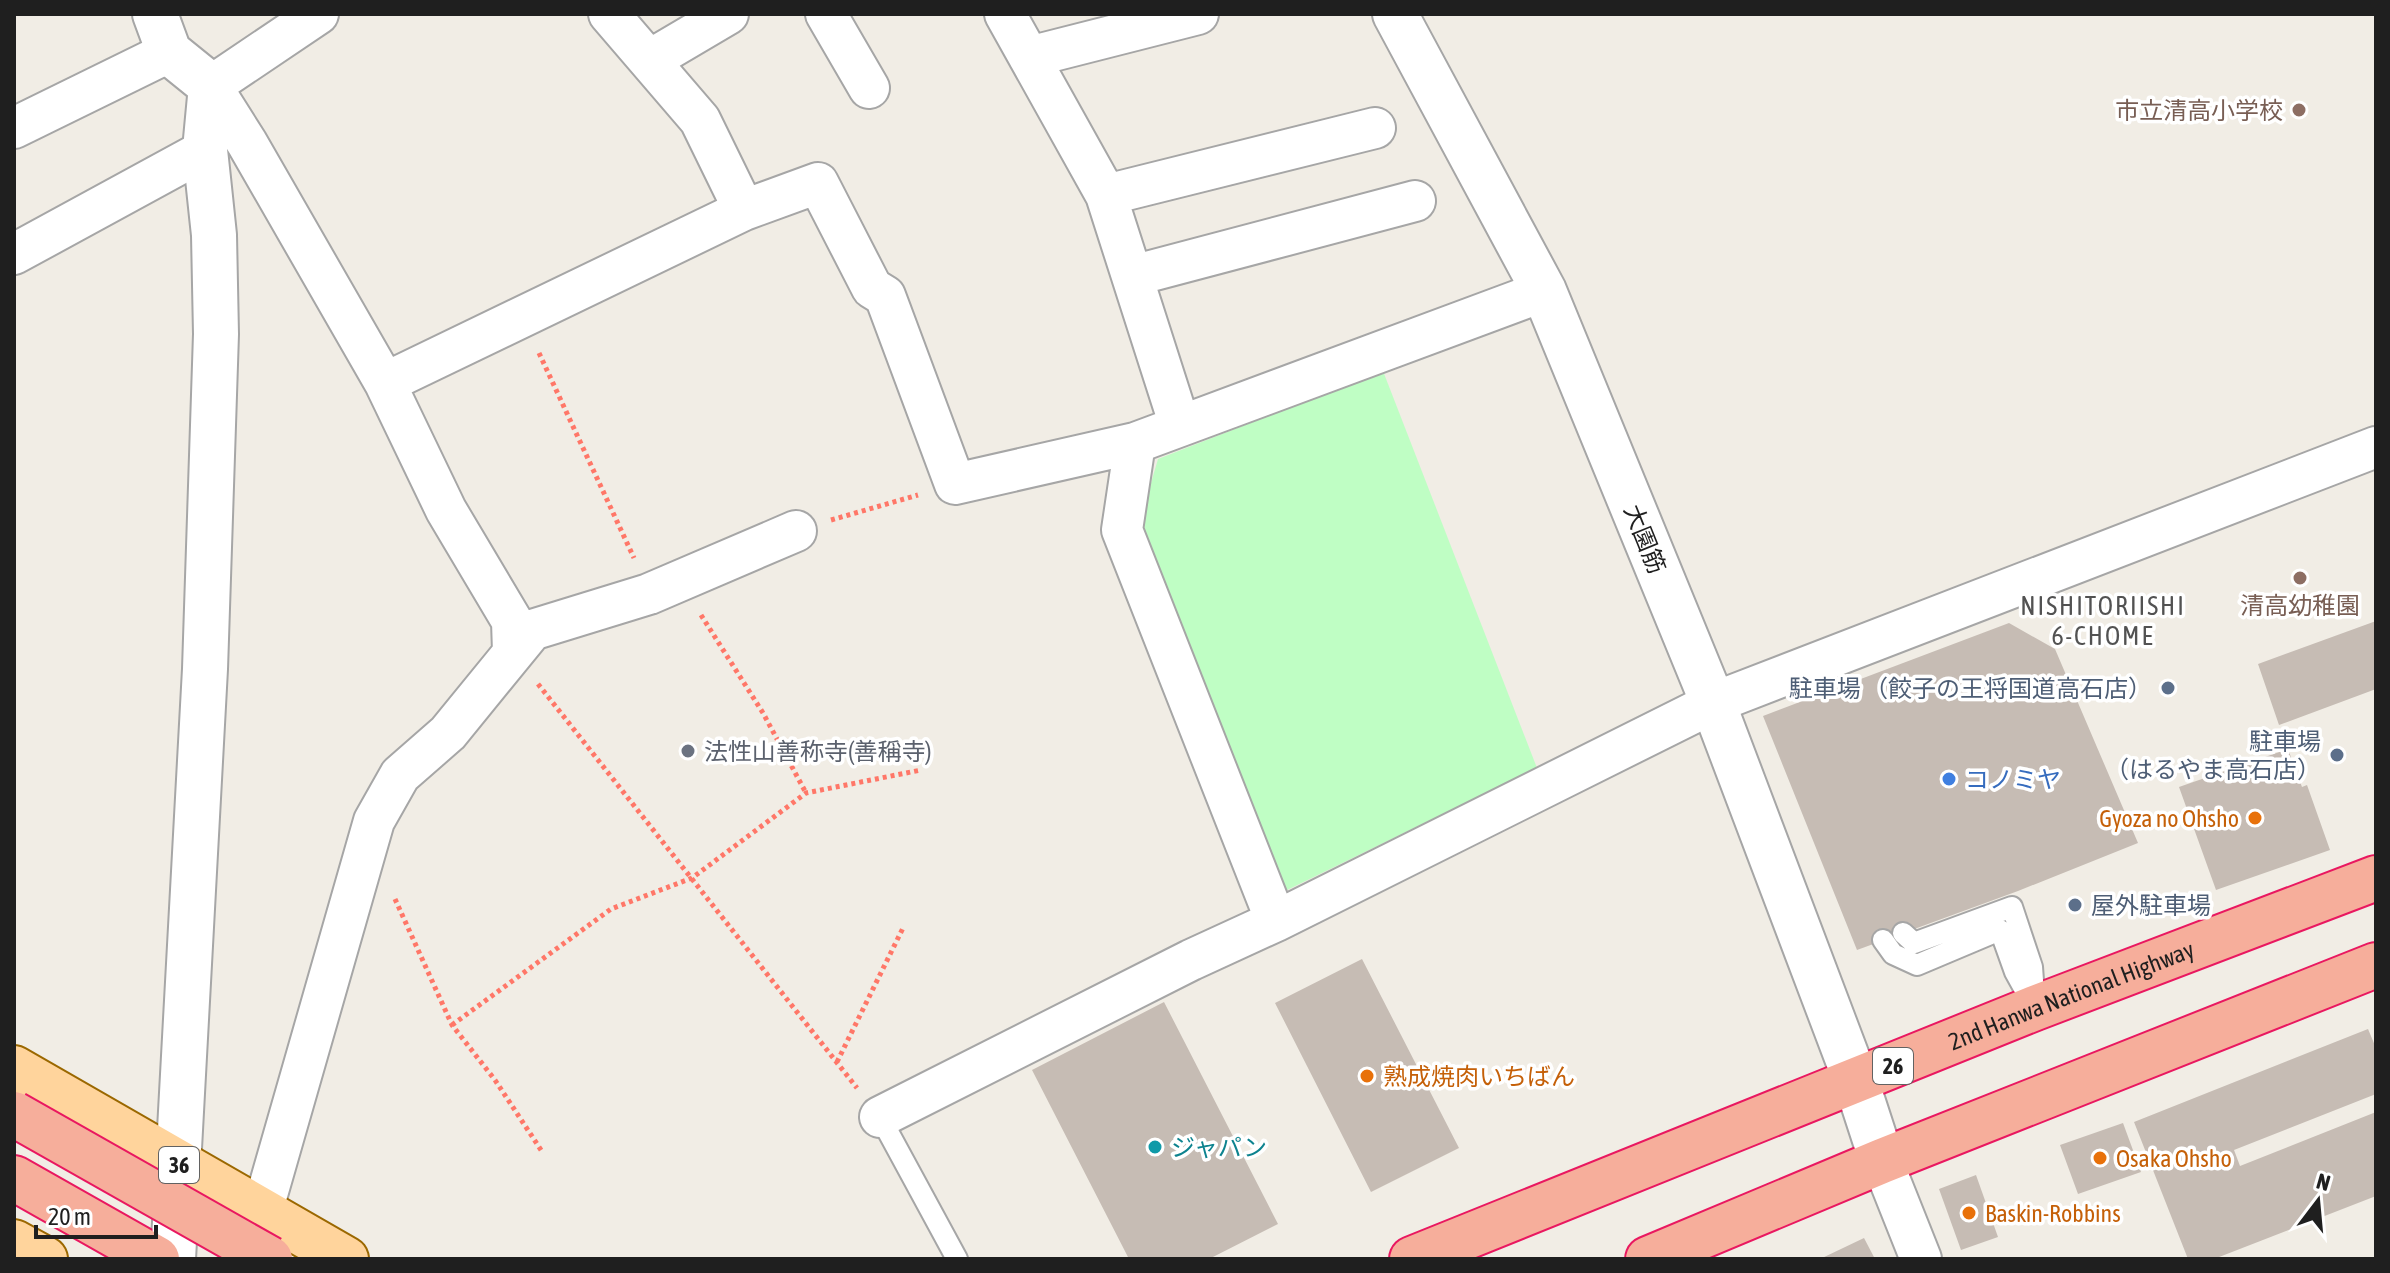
<svg xmlns="http://www.w3.org/2000/svg" width="2390" height="1273" viewBox="0 0 2390 1273" font-family="'Asap Condensed','Noto Sans JP',sans-serif">
<style>
.park{fill:#bffec4}
.building{fill:#c6bcb4}
.lines{fill:none;stroke-linecap:round;stroke-linejoin:round}
.service-casing{stroke:#a6a6a6;stroke-width:24}
.minor-casing{stroke:#a6a6a6;stroke-width:44}
.tertiary-casing{stroke:#a6a6a6;stroke-width:48}
.primary-casing{stroke:#9b6800;stroke-width:48}
.trunk-casing{stroke:#e91860;stroke-width:48}
.path{stroke:#ff7768;stroke-width:5;stroke-dasharray:4 4;stroke-linecap:butt}
.service{stroke:#fff;stroke-width:20}
.minor{stroke:#fff;stroke-width:40}
.tertiary{stroke:#fff;stroke-width:44}
.primary{stroke:#ffd49c;stroke-width:44}
.trunk{stroke:#f6ae9b;stroke-width:44}
.trunk-bridge-casing{stroke:#e91860;stroke-width:48;stroke-linecap:butt}
.trunk-bridge{stroke:#f6ae9b;stroke-width:44}
.education-dot{fill:#8d6e63;stroke:#fff;stroke-width:3}
.service-dot{fill:#5c6f8a;stroke:#fff;stroke-width:3}
.worship-dot{fill:#6b7280;stroke:#fff;stroke-width:3}
.shop-dot{fill:#3f7fe0;stroke:#fff;stroke-width:3}
.food-dot{fill:#e8710a;stroke:#fff;stroke-width:3}
.culture-dot{fill:#0f9aa8;stroke:#fff;stroke-width:3}
.labels{text-anchor:middle;dominant-baseline:central;stroke-width:7;stroke-linejoin:round;paint-order:stroke}
.shield{fill:#fff;stroke:#626262;stroke-width:2}
.shield-label{font-size:22px;font-weight:bold;fill:#1f1f1f}
.education-label{font-size:24px;fill:#785e54;stroke:#fff;text-anchor:end}
.street-label{font-size:24px;fill:#1f1f1f;stroke:#fff}
.service-label{font-size:24px;fill:#4e5e75;stroke:#fff;text-anchor:end}
.worship-label{font-size:24px;fill:#5b616d;stroke:#fff;text-anchor:start}
.shop-label{font-size:24px;fill:#366cbe;stroke:#fff;text-anchor:start}
.food-label{font-size:24px;fill:#c56008;stroke:#fff;text-anchor:start}
.culture-label{font-size:24px;fill:#0d838f;stroke:#fff;text-anchor:start}
.neighbourhood-label{font-size:26px;letter-spacing:2px;fill:#525252;stroke:#fff}
</style>
<rect width="100%" height="100%" fill="#f1ede5"/>
<!-- park -->
<path class="park" d="M1383,371L1537,768L1281,893L1139,524L1158,459Z"/>
<!-- building -->
<path class="building" d="M2376,621V689L2279,725L2258,664Z
M2009,623L2055,649L2138,843L2018,891L1857,950L1763,716Z
M2288,749L2302,787L2307,785L2330,850L2216,890L2179,787Z
M1362,959L1459,1148L1371,1192L1275,1003Z
M1164,1002L1278,1224L1209,1259H1129L1032,1070Z
M2368,1029L2376,1048V1094L2234,1150L2240,1166L2376,1112V1196L2214,1259H2188L2134,1122Z
M2123,1123L2141,1172L2078,1194L2060,1145Z
M1976,1175L1998,1237L1961,1250L1939,1189Z
M1864,1238L1875,1259H1820Z"/>
<g class="lines">
<defs>
<path id="service" d="M1903,933L1914,943L2012,907L2032,967L2035,1008
M1883,940L1893,954L1917,965L2000,930L2015,972L2031,1001
M880,1117L957,1259"/>
<path id="minor" d="M318,14L211,86L247,143L385,383L446,510L512,621L513,652
M609,14L700,120L744,210
M826,14L869,88
M1005,14L1106,195L1180,426
M1029,57L1198,14
M650,60L728,14
M14,128L169,52
M1106,195L1375,128
M14,254L205,150
M1132,276L1415,201
M385,383L744,210L818,183L872,288L885,296L955,484L1135,443L1544,291
M1135,443L1122,530L1276,921
M880,1117L1191,960L1276,921L1713,703L2376,447
M1882,1161L1921,1259
M262,1212L374,821L400,775L448,733L532,630L649,594L796,531"/>
<path id="tertiary" d="M155,14L169,52L211,86L205,150L214,235L216,334L205,669L173,1259
M1395,14L1544,291L1713,703L1856,1081L1882,1161"/>
<path id="primary" d="M14,1068L346,1259
M14,1242L45,1259"/>
<g id="trunk">
<path d="M14,1178L157,1259"/>
<path id="s1" d="M1412,1259L2035,1008L2376,878"/>
<path d="M1648,1259L1882,1161L2376,965"/>
</g>
</defs>
<!-- service casing -->
<use href="#service" class="service-casing"/>
<!-- minor casing -->
<use href="#minor" class="minor-casing"/>
<!-- tertiary casing -->
<use href="#tertiary" class="tertiary-casing"/>
<!-- primary casing -->
<use href="#primary" class="primary-casing"/>
<!-- trunk casing -->
<use href="#trunk" class="trunk-casing"/>
<!-- path -->
<path class="path" d="M539,353L634,558
M831,520L918,495
M701,615L763,713L806,793
M538,684L857,1088
M395,899L452,1025L495,1080L543,1153
M452,1025L611,909L692,878L806,793L921,770
M837,1062L903,928"/>
<!-- service -->
<use href="#service" class="service"/>
<!-- minor -->
<use href="#minor" class="minor"/>
<!-- tertiary -->
<use href="#tertiary" class="tertiary"/>
<!-- primary -->
<use href="#primary" class="primary"/>
<!-- trunk -->
<use href="#trunk" class="trunk"/>
<defs>
<path id="trunk-bridge" d="M14,1114L270,1259"/>
</defs>
<!-- trunk-bridge casing -->
<use href="#trunk-bridge" class="trunk-bridge-casing"/>
<!-- trunk-bridge -->
<use href="#trunk-bridge" class="trunk-bridge"/>
</g>
<!-- markers -->
<g class="education-dot">
<circle cx="2299" cy="110" r="8"/>
<circle cx="2300" cy="578" r="8"/>
</g>
<g class="service-dot">
<circle cx="2168" cy="688" r="8"/>
<circle cx="2337" cy="755" r="8"/>
<circle cx="2075" cy="905" r="8"/>
</g>
<circle class="worship-dot" cx="688" cy="751" r="8"/>
<circle class="shop-dot" cx="1949" cy="779" r="8"/>
<g class="food-dot">
<circle cx="2255" cy="818" r="8"/>
<circle cx="1367" cy="1076" r="8"/>
<circle cx="2100" cy="1158" r="8"/>
<circle cx="1969" cy="1213" r="8"/>
</g>
<circle class="culture-dot" cx="1155" cy="1147" r="8"/>
<g class="labels">
<!-- shield labels -->
<g class="shield">
<rect x="1873" y="1048" width="40" height="36" rx="6"/>
<rect x="159" y="1147" width="40" height="36" rx="6"/>
</g>
<g class="shield-label">
<text x="1893" y="1066">26</text>
<text x="179" y="1165">36</text>
</g>
<!-- education labels -->
<g class="education-label">
<text x="2283" y="110">市立清高小学校</text>
<text x="2300" y="605" text-anchor="middle">清高幼稚園</text>
</g>
<!-- street labels -->
<g class="street-label">
<text transform="translate(1645 539) rotate(68)">大園筋</text>
<text stroke="none"><textPath href="#s1" startOffset="710">2nd Hanwa National Highway</textPath></text>
</g>
<!-- service labels -->
<g class="service-label">
<text x="2152" y="688">駐車場 （餃子の王将国道高石店）</text>
<text x="2321" y="741">駐車場<tspan x="2321" dy="28">（はるやま高石店）</tspan></text>
<text x="2091" y="905" text-anchor="start">屋外駐車場</text>
</g>
<!-- worship labels -->
<g class="worship-label">
<text x="704" y="751">法性山善称寺(善稱寺)</text>
</g>
<!-- shop labels -->
<g class="shop-label">
<text x="1965" y="779">コノミヤ</text>
</g>
<!-- food labels -->
<g class="food-label">
<text x="2239" y="818" text-anchor="end">Gyoza no Ohsho</text>
<text x="1383" y="1076">熟成焼肉いちばん</text>
<text x="2116" y="1158">Osaka Ohsho</text>
<text x="1985" y="1213">Baskin-Robbins</text>
</g>
<!-- culture labels -->
<g class="culture-label">
<text x="1171" y="1147">ジャパン</text>
</g>
<!-- neighbourhood labels -->
<g class="neighbourhood-label">
<text x="2103" y="606">NISHITORIISHI<tspan x="2103" dy="30">6-CHOME</tspan></text>
</g>
</g>
<!-- border -->
<rect width="2390" height="1273" fill="none" stroke="#1f1f1f" stroke-width="32"/>
<!-- north arrow -->
<g transform="translate(2318 1201) rotate(16)" stroke="#ffffff" stroke-width="6" paint-order="stroke">
<path d="M0-6L14 30L0 20L-14 30Z" fill="#1f1f1f"/>
<text y="-12" font-size="22" font-weight="bold" text-anchor="middle" fill="#1f1f1f">N</text>
</g>
<!-- scale -->
<path d="M36 1225v12h120v-12" fill="none" stroke="#1f1f1f" stroke-width="4"/>
<text x="48" y="1225" font-size="24" fill="#1f1f1f" stroke="#ffffff" stroke-width="6" paint-order="stroke">20 m</text>
</svg>
